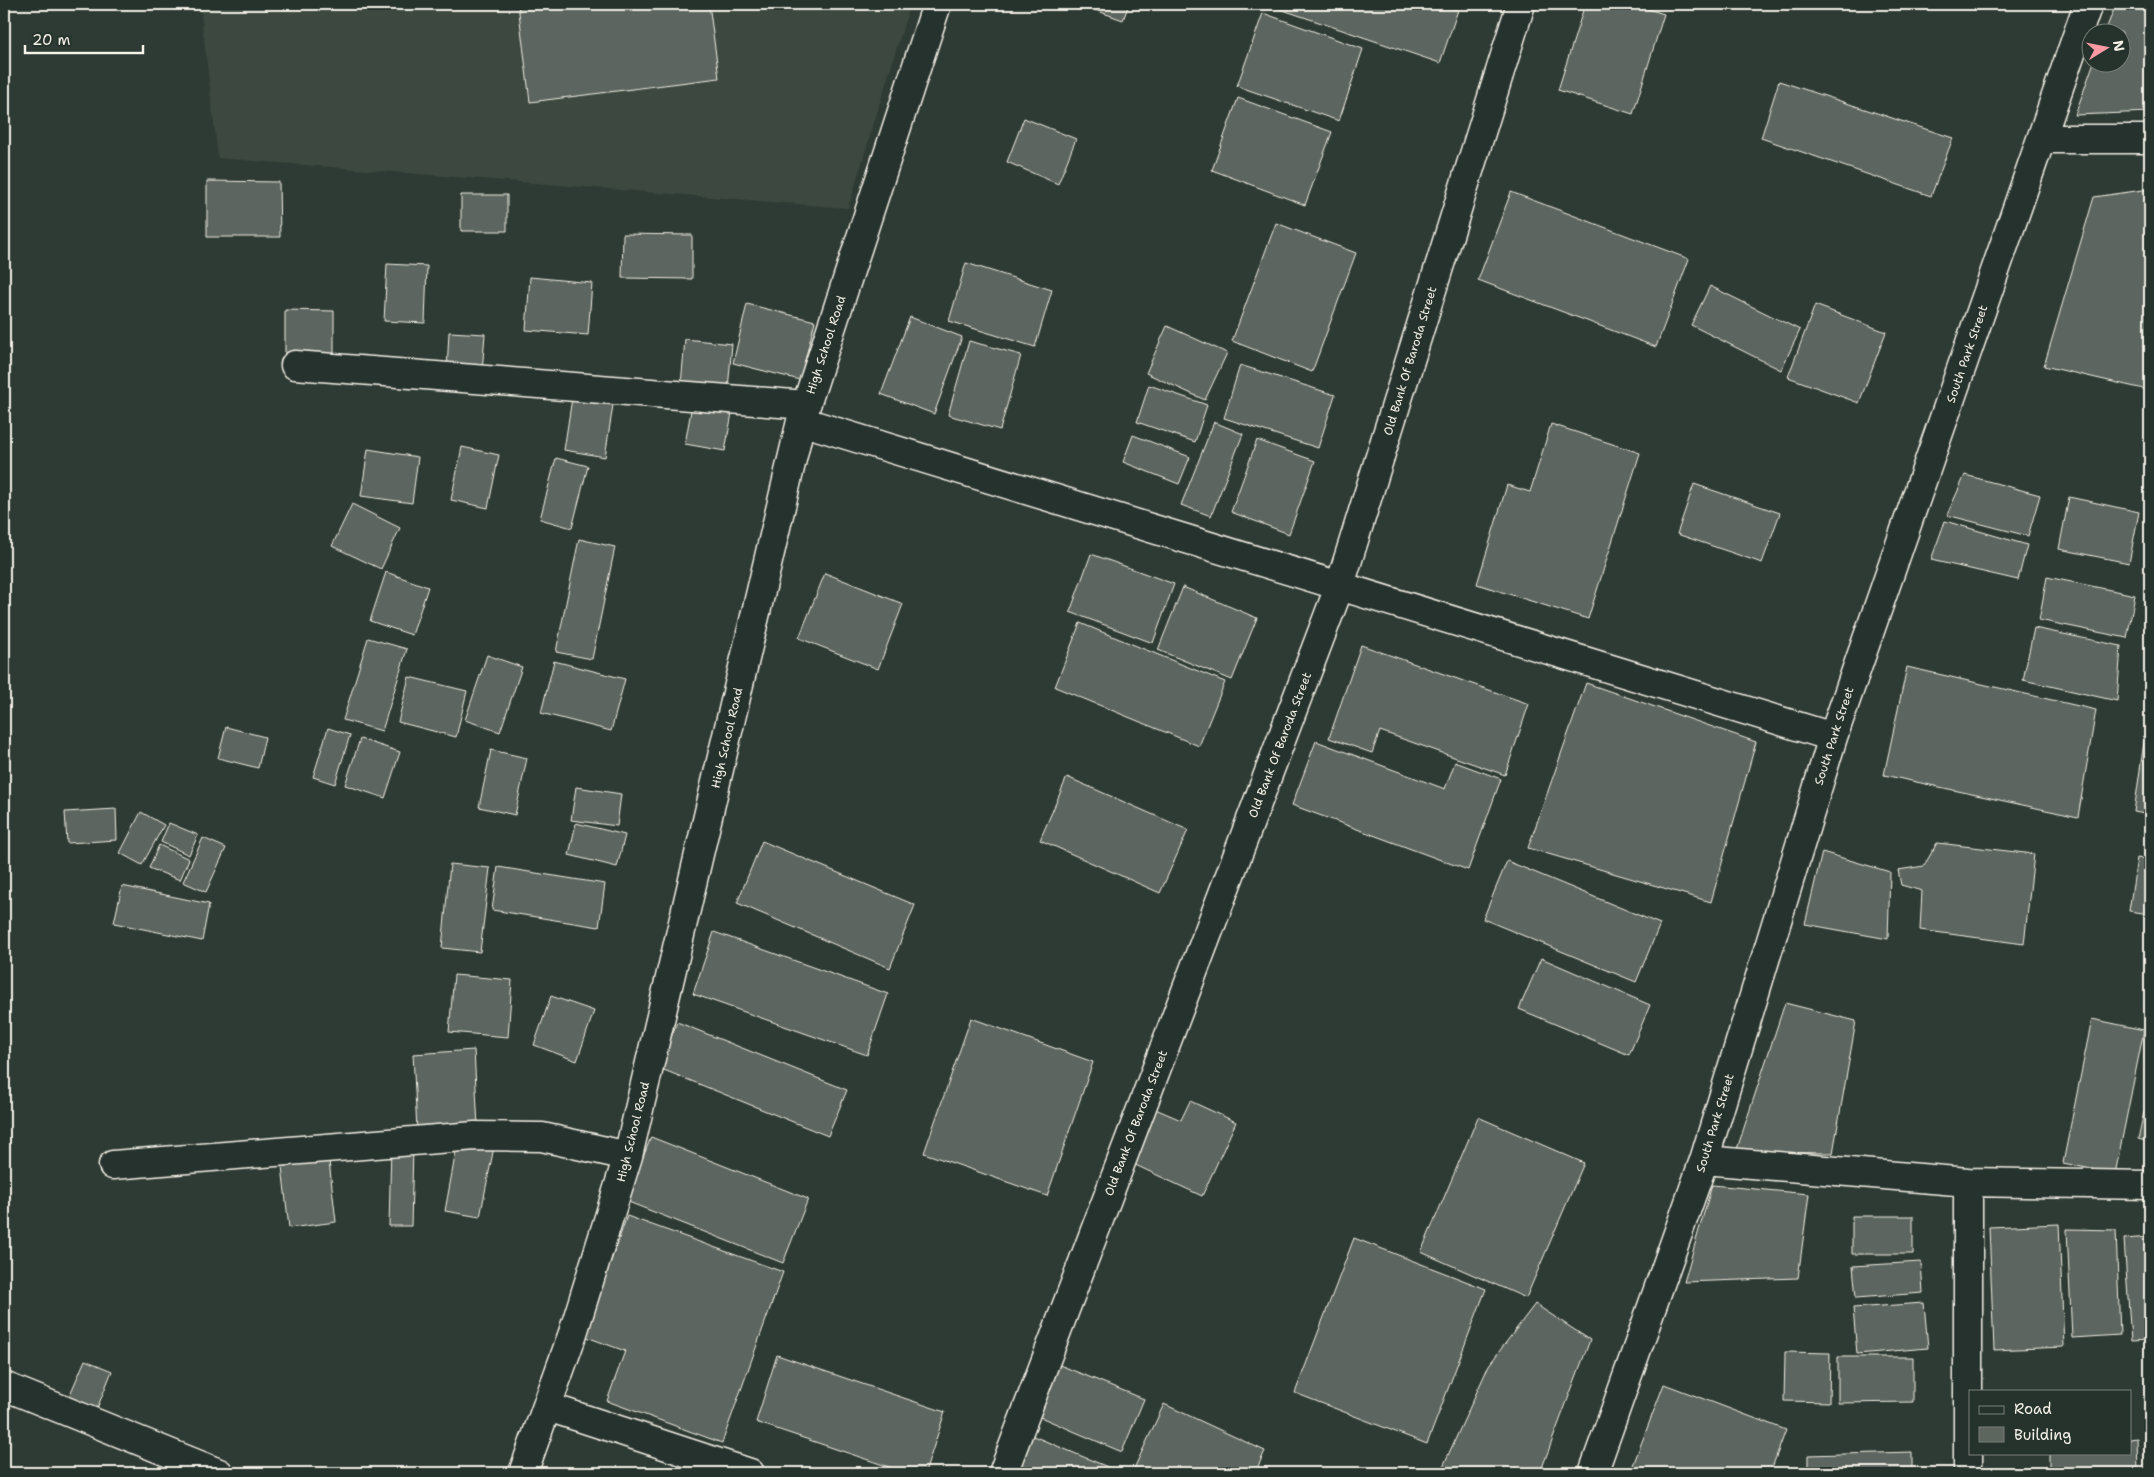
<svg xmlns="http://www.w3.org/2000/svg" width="2154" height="1477" viewBox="0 0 2154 1477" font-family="'Shantell Sans',sans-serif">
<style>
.built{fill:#3c4841}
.building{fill:#5c655e;stroke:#f4f1e8}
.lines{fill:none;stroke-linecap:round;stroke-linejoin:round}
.minor-casing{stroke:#f4f1e8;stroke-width:31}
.minor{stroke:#26332d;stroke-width:28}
.labels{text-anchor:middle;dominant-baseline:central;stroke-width:4.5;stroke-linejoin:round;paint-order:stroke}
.street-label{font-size:12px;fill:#f4f1e8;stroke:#26332d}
</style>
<rect width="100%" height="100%" fill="#2e3b34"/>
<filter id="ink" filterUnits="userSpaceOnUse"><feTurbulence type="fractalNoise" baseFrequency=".02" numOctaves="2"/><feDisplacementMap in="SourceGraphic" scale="10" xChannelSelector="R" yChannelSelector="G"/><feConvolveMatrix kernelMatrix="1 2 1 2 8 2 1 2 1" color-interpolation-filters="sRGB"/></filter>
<g filter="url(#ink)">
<!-- built -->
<path class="built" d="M200,4H910L848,208L218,158Z"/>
<!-- building -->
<path class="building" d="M518,4H709L719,78L530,102Z
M1078,4H1129L1123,20Z
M1275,4H1439L1458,10L1440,63L1274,7Z
M1585,4H1632L1664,14L1633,114L1558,90Z
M2116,4H2150V112L2075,115L2094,62H2122V32H2105Z
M1263,13L1363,49L1339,121L1237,86Z
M1779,81L1953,138L1931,196L1761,138Z
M1238,98L1332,132L1305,205L1212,170Z
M1024,118L1076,139L1058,184L1007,162Z
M207,181L279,182L280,237H207Z
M2150,189V381L2148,390L2044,366L2094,197Z
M1511,192L1689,259L1656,347L1478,280Z
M461,195H507V231H461Z
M1276,223L1356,253L1312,372L1232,341Z
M623,234L692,235V279L622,278Z
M966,263L1052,290L1035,347L949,321Z
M387,264L427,266L425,323L384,321Z
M530,277L592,283L588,335L526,330Z
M1710,286L1800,330L1781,370L1691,325Z
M747,304L815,321L800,380L733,363Z
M1815,305L1886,332L1859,403L1788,377Z
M285,310L334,311V358L285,357Z
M910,317L962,337L934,414L881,394Z
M1167,326L1227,353L1205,400L1146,373Z
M449,332L485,334L482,372L447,370Z
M685,339L732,344L728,389L681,385Z
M969,341L1021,355L1000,430L948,415Z
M1240,365L1335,395L1318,448L1224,418Z
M1149,385L1207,405L1195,442L1137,422Z
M572,398L613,405L605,457L564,450Z
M692,405L732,413L725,451L685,444Z
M1214,422L1243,434L1211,516L1181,505Z
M1551,424L1640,453L1588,619L1477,584L1507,485L1530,492Z
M1133,435L1190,457L1179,484L1123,462Z
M1257,440L1315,461L1289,534L1231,512Z
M462,447L499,455L488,508L451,500Z
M368,449L418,457L412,503L361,496Z
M556,458L588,466L572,528L540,519Z
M1965,475L2040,495L2028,536L1947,515Z
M1694,484L1780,513L1762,563L1677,534Z
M2069,497L2139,512L2129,563L2059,549Z
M352,504L400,528L381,569L332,546Z
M1945,521L2027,545L2018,580L1931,560Z
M579,539L615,547L592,659L556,652Z
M1091,554L1174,584L1153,643L1070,612Z
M386,572L428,587L412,635L370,621Z
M825,573L903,604L878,669L799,638Z
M2047,577L2135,595L2127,638L2039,620Z
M1183,587L1257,618L1232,680L1158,650Z
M1080,623L1225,682L1199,746L1055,687Z
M2034,628L2121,646L2117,701L2023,680Z
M368,638L407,649L382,731L343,720Z
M1361,645L1529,704L1505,775L1380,731L1372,753L1329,738Z
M487,655L522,667L500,732L465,720Z
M554,661L625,679L611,731L541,713Z
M1907,667L2096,710L2078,817L1884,775Z
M409,677L467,691L456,737L398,722Z
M1586,683L1756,742L1711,902L1528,848Z
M226,727L265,737L258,768L218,758Z
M328,728L350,735L335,784L313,777Z
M2145,735H2150V815L2134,812Z
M360,739L400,752L385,798L345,785Z
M1316,741L1445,789L1455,762L1501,779L1468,870L1292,805Z
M491,750L527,758L515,815L479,807Z
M1067,777L1188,830L1160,893L1040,840Z
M576,787L621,794L617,826L571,820Z
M116,809L117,840L67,843L65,812Z
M141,812L164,825L142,865L120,853Z
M169,823L198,835L189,855L161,842Z
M576,823L625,835L617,867L569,855Z
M203,838L226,848L206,892L183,882Z
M762,841L915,905L890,968L737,903Z
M1937,843L2034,854L2024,944L1920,930L1922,891L1901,885L1898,870L1924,866Z
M159,845L189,859L180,880L149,868Z
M1822,852L1890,872L1888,939L1805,924Z
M2137,858L2150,860V914L2129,911Z
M1507,861L1660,924L1636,982L1483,919Z
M450,864L490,868L480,952L442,948Z
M498,867L605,884L599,927L492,910Z
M122,886L209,904L202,941L114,923Z
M714,932L888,994L867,1055L693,994Z
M1541,958L1650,1005L1629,1055L1519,1009Z
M454,975L512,980L508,1037L449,1032Z
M551,996L594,1011L577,1061L534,1045Z
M1785,1003L1856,1021L1833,1153L1736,1152Z
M971,1018L1093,1062L1047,1196L924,1153Z
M2092,1019L2144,1030L2115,1174L2063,1163Z
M677,1022L847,1090L828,1136L659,1068Z
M474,1050L478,1127L417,1130L413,1054Z
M2150,1085V1142L2138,1139Z
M1190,1101L1236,1122L1202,1196L1129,1162L1153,1108L1181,1120Z
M1478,1117L1584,1163L1526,1298L1421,1252Z
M651,1137L808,1199L783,1263L626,1201Z
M458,1140L494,1147L480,1217L445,1211Z
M391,1146L413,1147L411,1226H389Z
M329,1161L336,1222L289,1228L282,1166Z
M1712,1185L1809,1194L1798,1278L1684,1282Z
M627,1216L783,1272L722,1443L607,1401L625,1351L584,1336Z
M1852,1216H1913V1254H1852Z
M2059,1224L2064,1347L1994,1350L1989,1227Z
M2067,1229L2116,1230L2120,1335L2072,1338Z
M2150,1237V1340L2131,1341L2124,1239Z
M1354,1238L1486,1289L1427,1444L1295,1393Z
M1921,1262L1923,1293L1856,1298L1853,1266Z
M1924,1303L1928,1348L1857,1354L1853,1308Z
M1535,1304L1590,1340L1540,1473H1440L1489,1365Z
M1785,1352L1830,1353L1829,1402L1784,1401Z
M777,1355L945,1412L925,1473H907L756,1422Z
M1838,1357H1913V1402L1838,1403Z
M85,1360L112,1371L96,1411L68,1399Z
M1052,1362L1144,1399L1122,1452L1031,1413Z
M1664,1384L1786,1430L1770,1473H1630Z
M1164,1404L1265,1451L1255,1473H1132Z
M1026,1433L1122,1473H1010Z
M2137,1438L2138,1473H2049V1453H2130V1439Z
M1912,1452V1473H1808V1455Z"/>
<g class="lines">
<defs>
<path id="minor" d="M2042,139H2150
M295,365L806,405
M801,421L1833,737
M1704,1160L1968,1182L2150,1185
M113,1165L475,1136L542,1137L628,1156
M4,1386L219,1473
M548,1407L750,1473
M523,1473L573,1333L628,1156L801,421L937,4
M1003,1473L1340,585L1521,4
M1593,1473L1704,1160L1833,737L2088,4
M1968,1473V1182"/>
</defs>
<!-- minor casing -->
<use href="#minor" class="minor-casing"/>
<!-- minor -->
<use href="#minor" class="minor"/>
</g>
</g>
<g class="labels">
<!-- street labels -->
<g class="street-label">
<text transform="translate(826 345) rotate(-72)">High School Road</text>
<text transform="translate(1967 354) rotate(-71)">South Park Street</text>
<text transform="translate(1410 361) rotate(-73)">Old Bank Of Baroda Street</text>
<text transform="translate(1834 736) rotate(-72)">South Park Street</text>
<text transform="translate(727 738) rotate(-77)">High School Road</text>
<text transform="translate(1280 745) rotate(-69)">Old Bank Of Baroda Street</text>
<text transform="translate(1136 1123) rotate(-69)">Old Bank Of Baroda Street</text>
<text transform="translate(1715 1123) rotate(-73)">South Park Street</text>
<text transform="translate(633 1132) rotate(-76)">High School Road</text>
</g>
</g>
<!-- margin -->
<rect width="2154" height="1477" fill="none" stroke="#26332d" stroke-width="20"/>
<rect x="10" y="10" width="2134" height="1457" fill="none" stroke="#f4f1e8" stroke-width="2" filter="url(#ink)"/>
<!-- legend -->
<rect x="1969" y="1390" width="162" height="65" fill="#26332d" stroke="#787f78"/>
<rect x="1979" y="1406" width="25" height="8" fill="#26332d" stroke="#787f78"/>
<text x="2014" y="1414" font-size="15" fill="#f4f1e8">Road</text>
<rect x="1979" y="1427" width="25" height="15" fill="#5c655e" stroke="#787f78"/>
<text x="2014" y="1440" font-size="15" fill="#f4f1e8">Building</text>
<!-- north arrow -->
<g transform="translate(2106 48) rotate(80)"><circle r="24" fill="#26332d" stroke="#787f78"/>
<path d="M0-4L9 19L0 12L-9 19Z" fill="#ff9aa2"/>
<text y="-8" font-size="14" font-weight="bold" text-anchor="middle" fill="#f4f1e8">N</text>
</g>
<!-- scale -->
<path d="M25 45v8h118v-8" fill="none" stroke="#f4f1e8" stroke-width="2.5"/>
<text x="32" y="45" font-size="15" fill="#f4f1e8" stroke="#26332d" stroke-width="4" paint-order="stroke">20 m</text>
</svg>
